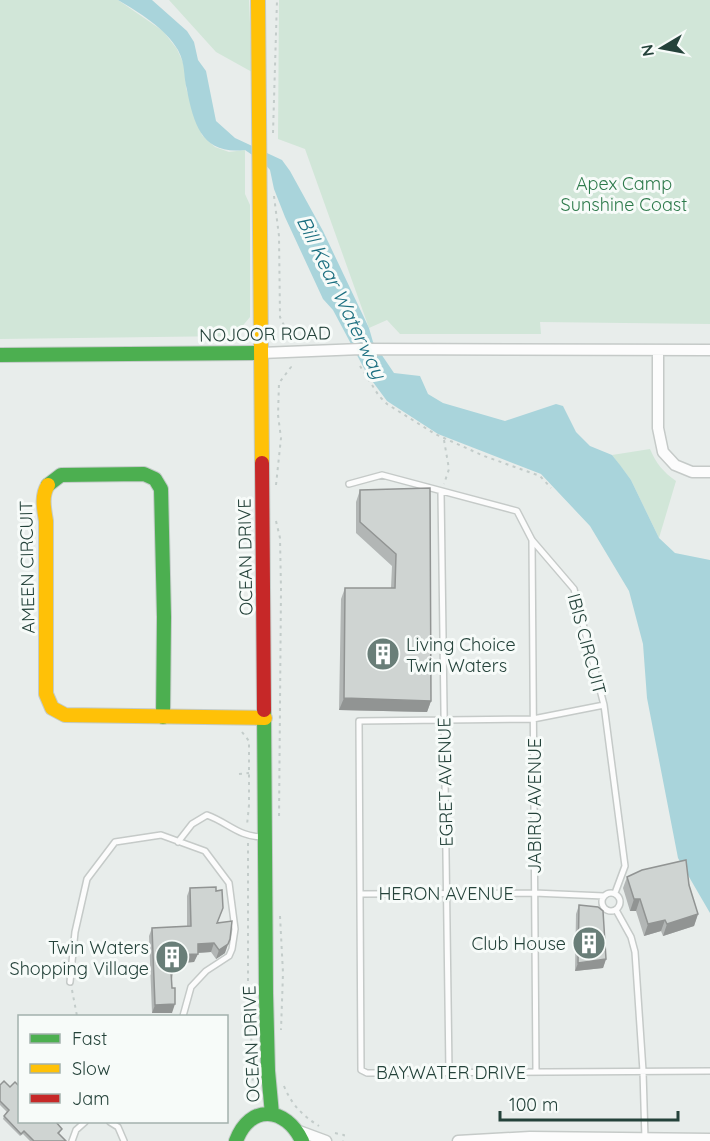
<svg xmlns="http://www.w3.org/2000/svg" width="710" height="1141" viewBox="0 0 710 1141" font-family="Quicksand,sans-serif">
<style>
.green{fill:#d1e6d8}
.water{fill:#a9d4db}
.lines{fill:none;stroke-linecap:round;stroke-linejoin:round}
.lane-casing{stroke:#c5cac8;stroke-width:8}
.street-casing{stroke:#c5cac8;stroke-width:13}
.fast-casing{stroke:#c3cbc8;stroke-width:16}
.slow-casing{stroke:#c3cbc8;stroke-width:16}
.jam-casing{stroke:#c3cbc8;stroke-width:16}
.path{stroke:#c3ccca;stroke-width:2;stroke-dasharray:3 4.5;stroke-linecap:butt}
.lane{stroke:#fcfcfc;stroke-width:5}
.street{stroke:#fcfcfc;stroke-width:10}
.fast{stroke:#4caf50;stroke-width:14}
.slow{stroke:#ffc107;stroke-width:14}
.jam{stroke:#c62828;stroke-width:14}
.wall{fill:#b2b6b5}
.shaded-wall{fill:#919493}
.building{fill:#cfd4d2;stroke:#919493;stroke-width:1.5}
.labels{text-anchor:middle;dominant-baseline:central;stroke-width:6;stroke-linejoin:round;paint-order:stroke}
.park-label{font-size:18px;fill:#2d7a4b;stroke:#f7fbf9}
.street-label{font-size:18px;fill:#24423a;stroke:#f7fbf9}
.poi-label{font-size:18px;fill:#24423a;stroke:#f7fbf9;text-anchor:end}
.water-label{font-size:20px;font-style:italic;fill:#1c6f80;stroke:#f7fbf9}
</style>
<rect width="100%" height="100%" fill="#e8edeb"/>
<!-- green -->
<path class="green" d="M0,0H118L163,31L177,49L185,67L186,88L202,135L215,147L229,152L245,150V194L250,205V317L234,336L0,339Z
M169,0H249L252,72L216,52Z
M279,0H710V324L540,322L541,334H400L387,320L369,328L305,149L278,139Z
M650,449C656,463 663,472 676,481L659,538L631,480L612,455Z"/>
<!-- water -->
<path class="water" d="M118,0H152L187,31L194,42L198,60L206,71L216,121L235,138L282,160L290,171L323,231L369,328L373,342L394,373L420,376L428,394L443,403L505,421L556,404L563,406L576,432L590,446L612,455L620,465L631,480L659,538L675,553L710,560V913L678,858L647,698L643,644L629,591L590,526L541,474L438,434L387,401L367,374L333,310L323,299L285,217L274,189L270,170L264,163L245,150C203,155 194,126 187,90C183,75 186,65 178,50C165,28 140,13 118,0Z"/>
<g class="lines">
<defs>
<path id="lane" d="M349,484L382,475L517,511L532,540L574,589L604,705L625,866L615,893
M441,492L449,1072
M532,540L536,1072
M604,705L533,719L359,721L361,1070L367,1073L710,1071
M178,842L192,824L207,815C229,823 238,837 264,837
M602 902a9 9 0 1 1 18 0a9 9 0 1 1-18 0Z
M360,894L534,893L604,896
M616,910L631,937L635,952L643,1071L645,1139
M70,982L75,932L87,879L115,842L161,835L205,851L229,883L235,929L232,949L229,956L206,971L191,987L183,1016
M110,1122L118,1127L124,1141
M72,1141L76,1130L85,1122"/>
<path id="street" d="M658,350V428L663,452L675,465L692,472H710
M261,353L361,349L710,350
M299,1131L326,1141
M458,1141L530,1137L710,1139"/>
<path id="fast" d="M0,355L261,353
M48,485L61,475L144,474L155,479L161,489L164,617L163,717
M264,710L266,993L268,1071L272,1114
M236,1141C250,1103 286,1107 302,1141"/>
<path id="slow" d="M258,0L262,463
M48,485C41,496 44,509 46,521V694L52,708L65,715L265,718"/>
<path id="jam" d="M262,463L264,710"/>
</defs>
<!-- lane casing -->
<use href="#lane" class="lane-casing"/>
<!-- street casing -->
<use href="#street" class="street-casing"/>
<!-- fast casing -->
<use href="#fast" class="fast-casing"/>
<!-- slow casing -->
<use href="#slow" class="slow-casing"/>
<!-- jam casing -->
<use href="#jam" class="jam-casing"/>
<!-- path -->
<path class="path" d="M273,133L277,0
M274,196L279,236L280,317L291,340
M360,366L379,396L387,404L435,434L484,456L540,476L551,488
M444,440L449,469L444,484
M276,485L281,438L278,415L279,383L291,367L290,363
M276,521L280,538L281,589L279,820
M242,732L249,741V805L247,825
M239,774L249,773
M248,843V1018L253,1050
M280,916L283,973L281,1030
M72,990L77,1016
M284,1086C291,1104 303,1116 319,1126
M251,1088L254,1073
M335,1133L344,1135L343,1141"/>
<!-- lane -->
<use href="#lane" class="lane"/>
<!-- street -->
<use href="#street" class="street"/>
<!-- fast -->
<use href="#fast" class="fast"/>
<!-- slow -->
<use href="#slow" class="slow"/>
<!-- jam -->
<use href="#jam" class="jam"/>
</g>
<!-- wall -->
<path class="wall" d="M430,488L431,701L427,712L339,710L341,599L345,588H391L392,566L356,533V502L360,490Z
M627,877L689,885L698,914L694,926L663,936L661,931L644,936L636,911H630L623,888Z
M190,888L217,923L225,953L216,959L211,952L198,953L194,962L175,963L172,979V1013H152L149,936L152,928L187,926V896Z
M579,905L606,959L603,968L575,971L576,914Z
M0,1085L10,1087L19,1086L20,1122H58L56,1123L62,1129L59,1134L66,1141H30L23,1134L20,1136L3,1119L4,1116L7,1112L0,1105Z"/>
<!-- shaded-wall -->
<path class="shaded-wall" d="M344,698L431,701L427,712L339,710Z
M634,899H640L636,911H630Z
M698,914L694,926L663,936L667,924Z
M665,920L661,931L644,936L648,924Z
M230,939L225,953L216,959L219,950Z
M214,943L211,952L195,953L198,944Z
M198,954L194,962L172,964L175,955Z
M606,959L603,968L575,971L578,963Z
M175,1004L172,1013H152L155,1005Z"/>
<!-- building -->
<path class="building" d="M430,488L431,701L344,698L345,588H395L396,554L360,522V490Z
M686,860L689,885L698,914L667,924L665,920L648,924L640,899H634L627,877L642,870Z
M216,887V891L222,890L223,908L217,923L232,921L230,939L228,944L219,950L214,943L198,944V954L175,955L174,971L171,972L172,988H175V1004L155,1005L152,928L191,926L190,888Z
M579,905L598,907L603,911L606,959L578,963Z
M4,1081L10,1087L15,1082L19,1086L20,1085V1122H56L62,1129L58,1133L66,1141H34L24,1131L21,1134L4,1116L9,1110L0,1101V1085Z"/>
<!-- icons -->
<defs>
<symbol id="building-disc" viewBox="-11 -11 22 22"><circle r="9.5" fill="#697e78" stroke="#f7fbf9"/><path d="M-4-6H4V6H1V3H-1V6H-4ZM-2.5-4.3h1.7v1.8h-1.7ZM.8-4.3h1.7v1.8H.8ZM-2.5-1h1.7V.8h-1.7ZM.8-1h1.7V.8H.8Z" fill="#fff"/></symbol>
</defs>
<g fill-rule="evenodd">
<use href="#building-disc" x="364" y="635" width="38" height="38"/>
<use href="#building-disc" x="570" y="924" width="38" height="38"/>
<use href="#building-disc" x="153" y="938" width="38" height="38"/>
</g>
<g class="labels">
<!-- park labels -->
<g class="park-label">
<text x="624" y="183">Apex Camp<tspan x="624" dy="21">Sunshine Coast</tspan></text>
</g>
<!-- street labels -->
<g class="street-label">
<text transform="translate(265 334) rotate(-1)">NOJOOR ROAD</text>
<text transform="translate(245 557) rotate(-91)">OCEAN DRIVE</text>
<text transform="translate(27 567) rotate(-91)">AMEEN CIRCUIT</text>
<text transform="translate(587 644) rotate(75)">IBIS CIRCUIT</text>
<text transform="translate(445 782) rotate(-91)">EGRET AVENUE</text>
<text transform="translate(534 806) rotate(-90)">JABIRU AVENUE</text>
<text x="446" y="893">HERON AVENUE</text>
<text transform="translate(251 1044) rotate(-92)">OCEAN DRIVE</text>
<text x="451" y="1072">BAYWATER DRIVE</text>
</g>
<!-- poi labels -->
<g class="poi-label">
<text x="406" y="644" text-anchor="start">Living Choice<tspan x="406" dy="21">Twin Waters</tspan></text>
<text x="566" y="943">Club House</text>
<text x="149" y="947">Twin Waters<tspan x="149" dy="21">Shopping Village</tspan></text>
</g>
<!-- water labels -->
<g class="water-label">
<text transform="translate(342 297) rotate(64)">Bill Kear Waterway</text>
</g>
</g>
<!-- legend -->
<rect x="18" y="1015" width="210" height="108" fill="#f7fbf9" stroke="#a3b1ad" stroke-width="1.5"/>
<rect x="30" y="1034" width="30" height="9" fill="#4caf50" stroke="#a3b1ad" stroke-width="1.5"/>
<text x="72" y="1045" font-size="18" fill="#24423a">Fast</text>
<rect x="30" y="1064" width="30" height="9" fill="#ffc107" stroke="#a3b1ad" stroke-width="1.5"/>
<text x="72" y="1075" font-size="18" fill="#24423a">Slow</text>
<rect x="30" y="1094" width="30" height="9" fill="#c62828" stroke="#a3b1ad" stroke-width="1.5"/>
<text x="72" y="1105" font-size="18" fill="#24423a">Jam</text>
<!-- north arrow -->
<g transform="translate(662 48) rotate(260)" stroke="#f7fbf9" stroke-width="4.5" paint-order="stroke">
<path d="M0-4.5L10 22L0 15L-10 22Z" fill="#24423a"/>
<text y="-9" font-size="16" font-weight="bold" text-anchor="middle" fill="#24423a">N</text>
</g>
<!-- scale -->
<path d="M500 1111v9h178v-9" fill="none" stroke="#24423a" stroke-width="3"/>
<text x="509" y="1111" font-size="18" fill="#24423a" stroke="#f7fbf9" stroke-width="4.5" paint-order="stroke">100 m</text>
</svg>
